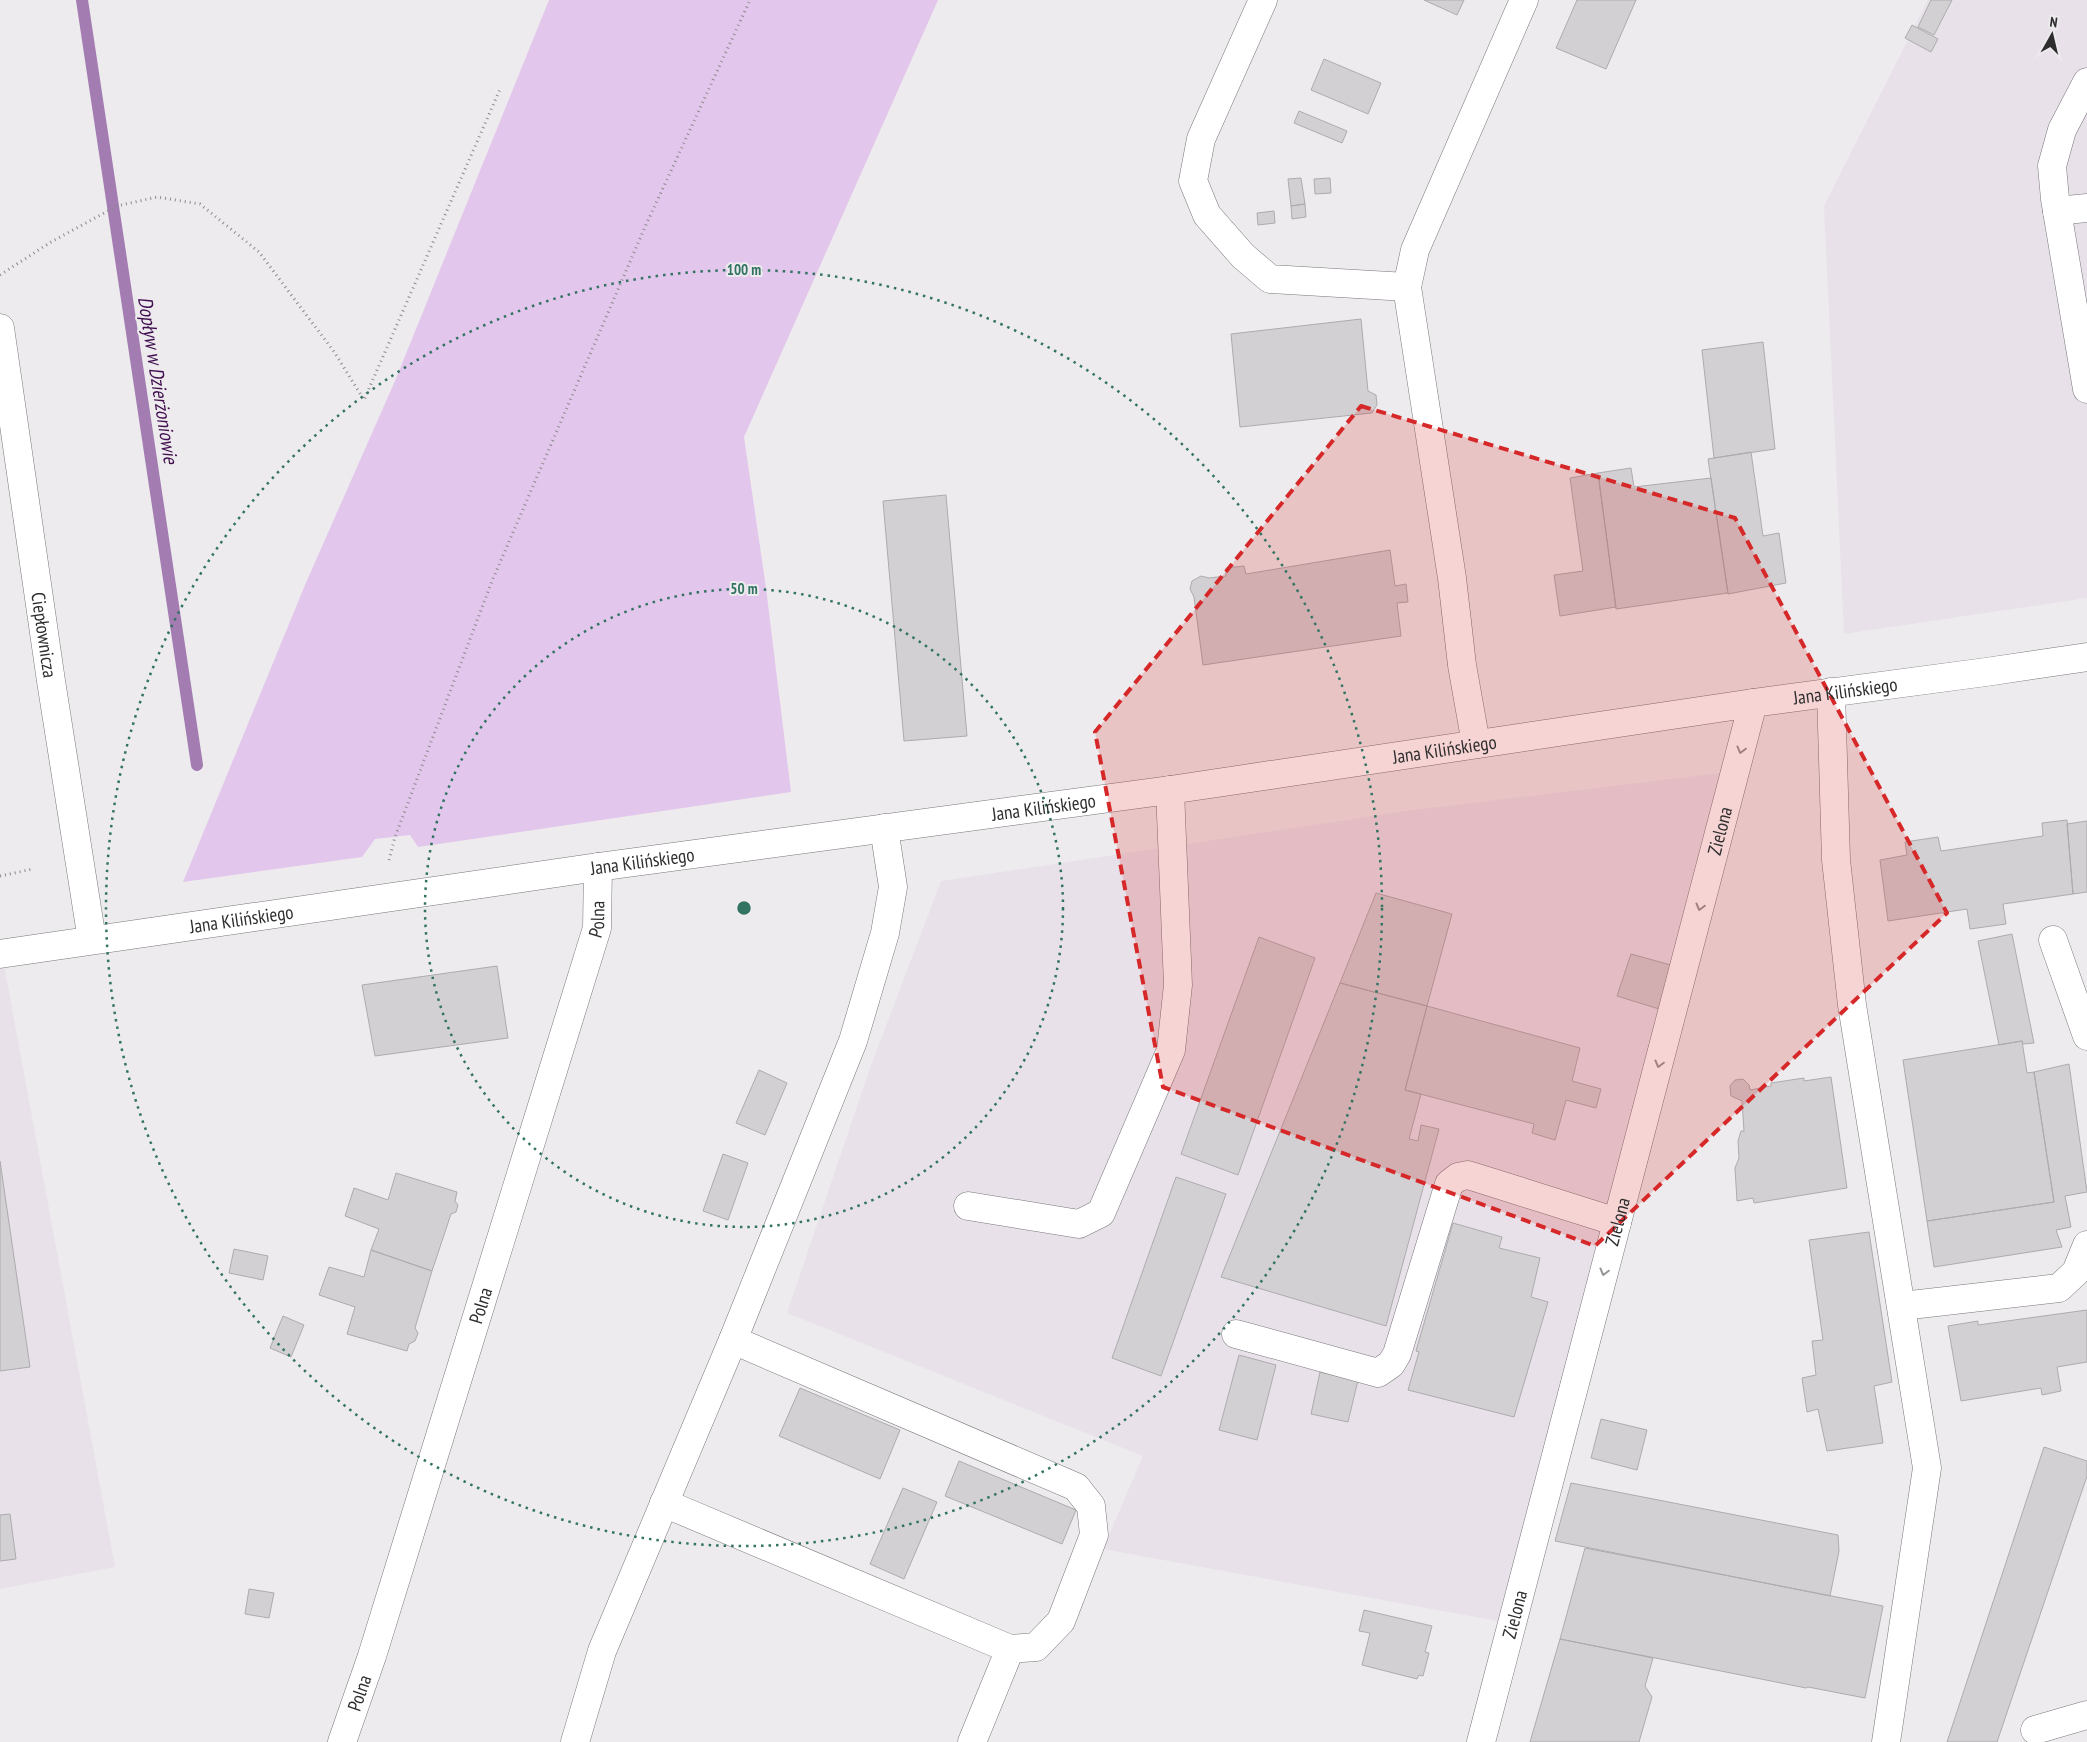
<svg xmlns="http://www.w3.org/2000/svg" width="2087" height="1742" viewBox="0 0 2087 1742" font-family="'PT Sans Narrow',sans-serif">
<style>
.built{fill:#e8e1ea}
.green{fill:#e2c6ec}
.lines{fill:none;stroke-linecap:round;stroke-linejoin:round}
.stream{stroke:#a37cb2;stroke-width:12}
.building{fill:#d2d0d2;stroke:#adabae}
.minor-casing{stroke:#79777a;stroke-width:29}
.path{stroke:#8d8c8d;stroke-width:3;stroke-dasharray:1 4;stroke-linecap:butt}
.minor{stroke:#fff;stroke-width:28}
.oneway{stroke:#969697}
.marked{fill:#d62828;fill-opacity:0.2;stroke:#d62828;stroke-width:4;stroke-dasharray:10 6;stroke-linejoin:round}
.ring{fill:none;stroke:#327362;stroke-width:2.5;stroke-dasharray:2.5 5}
.labels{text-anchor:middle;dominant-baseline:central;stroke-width:4;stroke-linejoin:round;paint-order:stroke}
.street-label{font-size:19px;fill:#2e2e2f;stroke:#edebed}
.water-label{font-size:20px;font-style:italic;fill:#410e50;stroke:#edebed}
.centre{fill:#327362;stroke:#edebed;stroke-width:2.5}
.ring-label{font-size:15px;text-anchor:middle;font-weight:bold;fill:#327362;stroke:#edebed;stroke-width:4;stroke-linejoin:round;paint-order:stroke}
</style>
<rect width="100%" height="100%" fill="#edebed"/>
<!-- built -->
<path class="built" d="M1928,0H2087V598L1844,634L1824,206Z
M1721,773L1498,1621L1103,1549L1143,1456L787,1313L870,1068L941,881L1406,811Z
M0,943L115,1567L0,1589Z"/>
<!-- green -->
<path class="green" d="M549,0H938L744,437L766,588L791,792L418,847L410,835L375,839L362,857L183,882L305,585L395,381Z"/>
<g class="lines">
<!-- stream -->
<path class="stream" d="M82,0L197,765"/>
</g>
<!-- building -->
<path class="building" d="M1424,0H1464L1457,15Z
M1577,0H1636L1606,69L1556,48Z
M1931,0H1952L1934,35L1918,27Z
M1912,25L1938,39L1931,52L1905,38Z
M1324,59L1381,83L1368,114L1311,90Z
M1299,111L1347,131L1342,143L1294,123Z
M1301,178L1305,204L1291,206L1288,179Z
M1330,178L1331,193L1315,194L1314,179Z
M1305,204L1306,217L1292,219L1291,206Z
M1274,211L1275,223L1258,225L1257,213Z
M1361,319L1368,391L1376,395L1377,405L1372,413L1240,427L1231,334Z
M1763,342L1775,449L1714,458L1702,350Z
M1751,452L1763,536L1779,533L1786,583L1728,594L1708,459Z
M1631,468L1634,487L1711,478L1728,593L1616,609L1598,473Z
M1598,473L1616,607L1560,616L1554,575L1583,571L1570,478Z
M946,495L967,736L904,741L883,501Z
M1390,550L1395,586L1406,584L1408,602L1397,603L1401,636L1203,665L1194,597L1190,589L1192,581L1201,576L1209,578L1226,576V568L1244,566L1246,574Z
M2067,820L2073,894L2003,904L2006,924L1970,929L1967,909L1888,921L1880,860L1907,855L1905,842L1938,837L1941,851L2043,836L2042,823Z
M2087,821V892L2073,894L2067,824Z
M1376,893L1452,914L1427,1006L1340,983Z
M2012,934L2034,1043L2023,1044L2022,1041L1999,1045L1978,941Z
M1259,937L1315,958L1238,1175L1181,1154Z
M1631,954L1671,965L1659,1009L1617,996Z
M497,966L508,1038L375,1056L362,985Z
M1340,983L1427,1006L1405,1090L1421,1094L1409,1139L1418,1141L1421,1125L1439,1129L1386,1326L1221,1277Z
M1427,1006L1580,1048L1572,1081L1601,1089L1596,1108L1566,1100L1555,1140L1532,1133L1534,1124L1405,1090Z
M2022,1041L2027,1073L2034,1072L2054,1202L1927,1221L1903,1060Z
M2069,1064L2087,1192L2065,1196L2071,1227L2056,1230L2062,1247L1934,1267L1927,1221L2054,1202L2034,1072Z
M759,1070L787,1083L765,1135L736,1123Z
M1831,1077L1847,1188L1754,1203L1753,1198L1737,1201L1735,1168L1739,1158L1738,1141L1741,1131H1744L1742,1101L1731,1096L1730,1086L1735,1080L1743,1079L1749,1085L1750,1090L1771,1086V1083L1804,1078V1081Z
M723,1154L748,1163L728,1220L703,1211Z
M0,1161L30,1367L0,1371Z
M396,1173L457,1192L455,1201L458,1205L456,1212L451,1214L432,1271L371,1250L379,1229L345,1216L354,1188L388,1200Z
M1176,1177L1226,1194L1161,1376L1112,1358Z
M1453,1223L1502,1237L1499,1248L1540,1258L1531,1297L1548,1302L1514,1417L1408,1390L1419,1352L1416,1351Z
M1869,1232L1892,1382L1874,1386L1883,1443L1827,1451L1818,1409L1807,1412L1802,1378L1816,1375L1812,1341L1823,1340L1809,1240Z
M234,1249L268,1256L263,1280L229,1273Z
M371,1250L432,1271L415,1328L418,1333L415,1341L409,1344L407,1351L347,1334L355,1307L319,1295L329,1267L364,1277Z
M2087,1310V1362L2057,1367L2061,1391L2042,1395L2041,1388L1961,1401L1948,1326L1978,1321V1325Z
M283,1316L304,1325L291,1357L270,1348Z
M1239,1355L1276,1365L1257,1440L1219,1430Z
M1320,1372L1358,1380L1348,1422L1311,1414Z
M800,1388L900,1430L880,1479L779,1436Z
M1601,1419L1647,1430L1637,1470L1591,1458Z
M2044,1447L2087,1461V1476L1997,1742H1947Z
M959,1461L1076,1510L1062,1544L945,1496Z
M1571,1483L1838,1535L1839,1551L1830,1596L1555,1541Z
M903,1488L937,1502L904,1579L870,1564Z
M10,1514L16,1559L0,1561V1515Z
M1585,1548L1883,1606L1865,1698L1808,1687L1806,1688L1560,1639Z
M249,1589L274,1593L269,1618L245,1614Z
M1364,1610L1432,1626L1425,1652L1429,1653L1423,1676L1419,1675L1417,1679L1362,1665L1370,1633L1359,1631Z
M1560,1639L1653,1658L1645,1686L1652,1697L1639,1742H1530Z"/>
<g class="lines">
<defs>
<g id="minor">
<path d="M1263,0L1201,139L1193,181L1207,215L1243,256L1270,279L1407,287"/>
<path d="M2087,82L2062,130L2052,166L2055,199L2087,389"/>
<path d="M2057,211L2087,208"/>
<path id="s1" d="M0,328L51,681L92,940"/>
<path d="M1831,692L1836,860L1852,1005L1927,1468L1886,1742"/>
<path d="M1476,744L1462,665L1452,578L1407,287L1415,250L1524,0"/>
<path d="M2053,940L2087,1036"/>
<path id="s2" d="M0,954L598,867L1170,790L1753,703L1986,672L2087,657"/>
<path d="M968,1206L1079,1224L1101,1213L1171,1050L1178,985L1170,790"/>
<path d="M1902,1306L2059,1288L2076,1272L2087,1245"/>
<path d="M1236,1334L1378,1373L1391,1364L1397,1354L1449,1184L1458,1177L1468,1175L1617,1222"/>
<path d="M733,1340L1076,1487L1091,1506L1094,1535L1061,1621L1036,1647L1010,1649L972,1742"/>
<path d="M664,1503L1010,1649"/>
<path d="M2035,1730L2087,1715"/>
<path id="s3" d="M342,1742L372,1656L597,928L598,867"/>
<path d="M575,1742L602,1651L733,1340L853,1041L885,933L893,887L884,828"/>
<path id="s4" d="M1481,1742L1753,703"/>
</g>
</defs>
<!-- minor casing -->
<use href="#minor" class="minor-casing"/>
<!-- path -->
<path class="path" d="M0,275L51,242L117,206L157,197L200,204L259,252L335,353L364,400L501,87
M389,860L395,837L492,581L645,227L750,0
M0,876L33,869"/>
<!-- minor -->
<use href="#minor" class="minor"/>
</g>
<!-- one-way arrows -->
<defs><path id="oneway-chevron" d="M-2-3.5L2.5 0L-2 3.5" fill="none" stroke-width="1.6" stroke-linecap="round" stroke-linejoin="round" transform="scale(1.25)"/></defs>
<g class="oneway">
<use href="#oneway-chevron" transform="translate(1741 750) rotate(105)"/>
<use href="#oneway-chevron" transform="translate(1700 907) rotate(105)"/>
<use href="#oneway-chevron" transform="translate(1659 1064) rotate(105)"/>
<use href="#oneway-chevron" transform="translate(1604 1272) rotate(105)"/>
</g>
<!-- marked area -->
<path class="marked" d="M1361,406L1735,518L1947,913L1595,1246L1163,1087L1095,732Z"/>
<!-- distance rings -->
<g class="ring">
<circle cx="744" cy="908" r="319"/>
<circle cx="744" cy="908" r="638"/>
</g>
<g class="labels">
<!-- street labels -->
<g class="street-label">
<text stroke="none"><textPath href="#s1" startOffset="310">Ciepłownicza</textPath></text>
<text stroke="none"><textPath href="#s2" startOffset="1864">Jana Kilińskiego</textPath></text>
<text stroke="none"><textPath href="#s2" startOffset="1459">Jana Kilińskiego</textPath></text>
<text stroke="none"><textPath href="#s2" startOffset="1054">Jana Kilińskiego</textPath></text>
<text stroke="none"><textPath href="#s4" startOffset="942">Zielona</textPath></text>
<text stroke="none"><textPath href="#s2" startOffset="649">Jana Kilińskiego</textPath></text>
<text stroke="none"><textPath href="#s3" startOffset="862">Polna</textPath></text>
<text stroke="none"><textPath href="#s2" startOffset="244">Jana Kilińskiego</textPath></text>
<text stroke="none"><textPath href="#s4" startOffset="538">Zielona</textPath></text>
<text stroke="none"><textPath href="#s3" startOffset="458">Polna</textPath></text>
<text stroke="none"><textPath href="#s4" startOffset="132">Zielona</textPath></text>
<text stroke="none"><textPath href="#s3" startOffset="52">Polna</textPath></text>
</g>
<!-- water labels -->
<g class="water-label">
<text transform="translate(158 380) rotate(81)">Dopływ w Dzierżoniowie</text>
</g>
</g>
<circle cx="744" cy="908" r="8" class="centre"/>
<g class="ring-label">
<text x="744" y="275">100 m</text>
<text x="744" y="594">50 m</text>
</g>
<!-- north arrow -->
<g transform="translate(2052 35) rotate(8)" stroke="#edebed" stroke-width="4" paint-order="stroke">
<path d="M0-4L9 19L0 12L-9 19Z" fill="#2e2e2f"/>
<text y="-8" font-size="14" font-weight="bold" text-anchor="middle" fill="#2e2e2f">N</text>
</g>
</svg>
